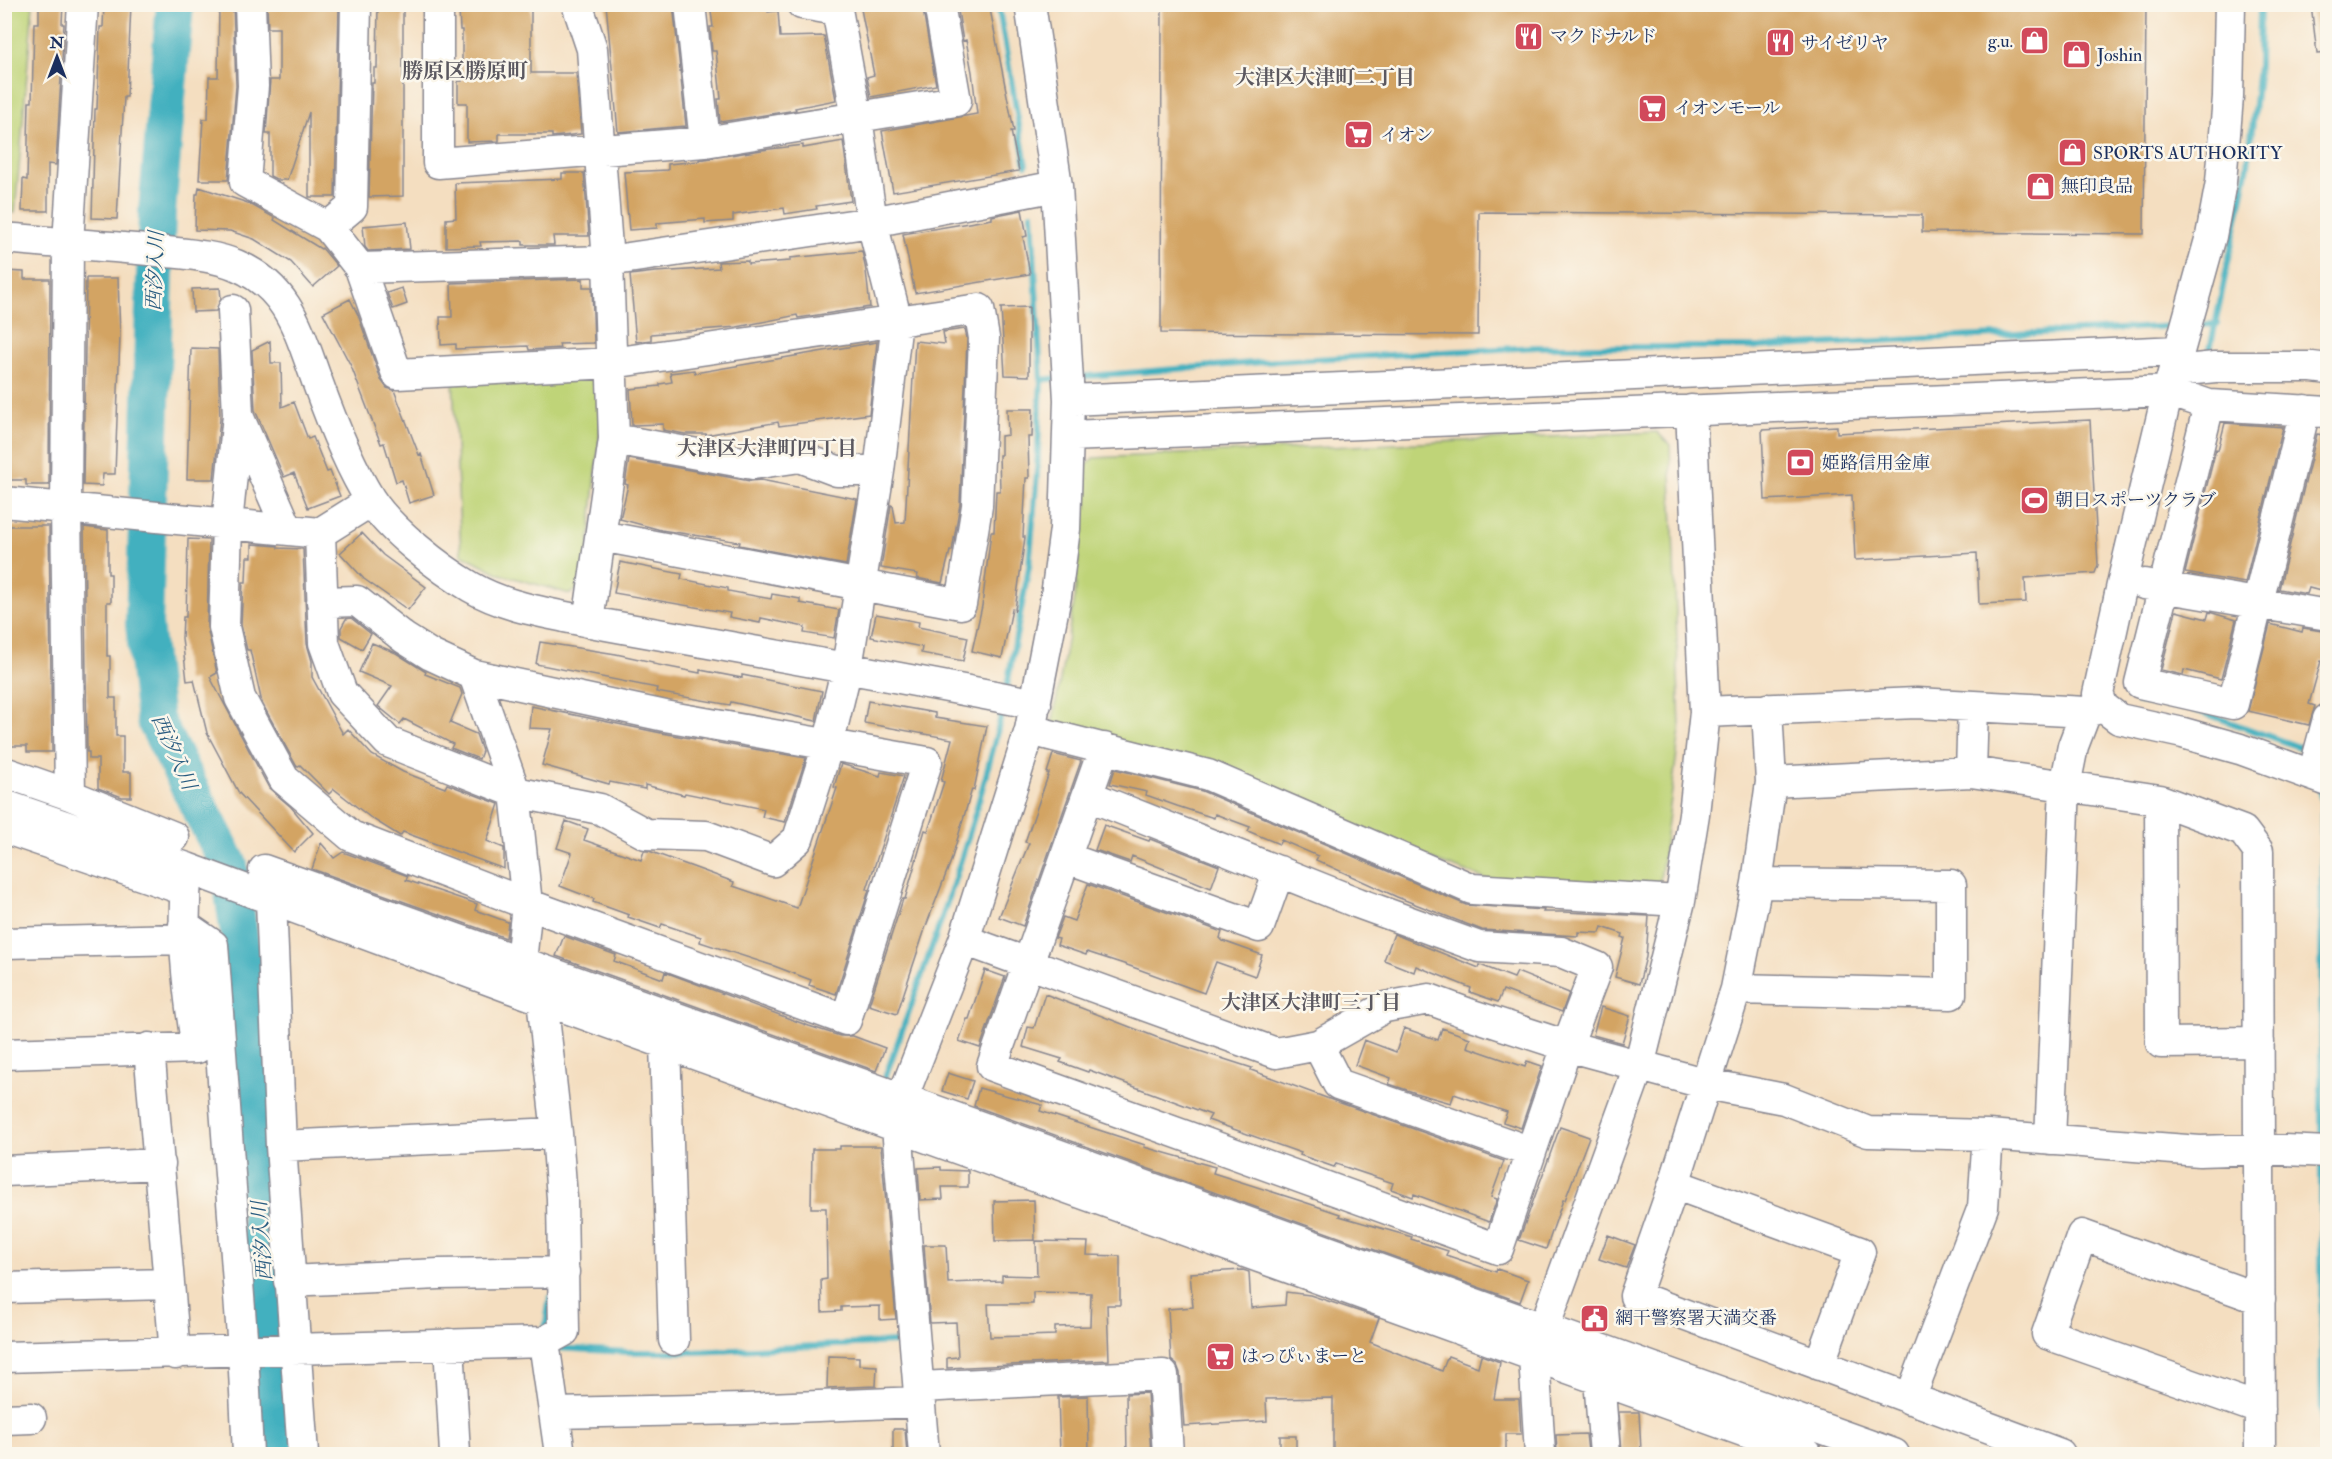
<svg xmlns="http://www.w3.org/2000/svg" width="2332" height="1459" viewBox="0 0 2332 1459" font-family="'IM FELL Double Pica','Noto Serif JP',serif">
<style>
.green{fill:#bfd478;stroke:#6d826b;stroke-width:1.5}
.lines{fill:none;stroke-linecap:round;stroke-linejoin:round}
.stream{stroke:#42b0bf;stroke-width:6}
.river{stroke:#42b0bf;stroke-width:38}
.building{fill:#d3a463;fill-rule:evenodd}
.minor-casing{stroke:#88868f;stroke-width:33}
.minor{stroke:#fff;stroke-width:30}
.labels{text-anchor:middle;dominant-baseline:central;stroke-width:5;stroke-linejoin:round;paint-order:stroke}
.poi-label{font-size:18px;fill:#1b2f5e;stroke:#fbf7ec;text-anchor:start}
.neighbourhood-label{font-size:20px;font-weight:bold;fill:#5b5860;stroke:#fbf7ec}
.water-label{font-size:20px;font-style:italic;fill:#295c80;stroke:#fbf7ec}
.quarter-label{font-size:21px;font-weight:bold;fill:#5b5860;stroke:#fbf7ec}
</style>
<rect width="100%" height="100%" fill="#fbf7ec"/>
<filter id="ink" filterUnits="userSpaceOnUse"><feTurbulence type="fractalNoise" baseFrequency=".0167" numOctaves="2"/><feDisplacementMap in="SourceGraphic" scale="12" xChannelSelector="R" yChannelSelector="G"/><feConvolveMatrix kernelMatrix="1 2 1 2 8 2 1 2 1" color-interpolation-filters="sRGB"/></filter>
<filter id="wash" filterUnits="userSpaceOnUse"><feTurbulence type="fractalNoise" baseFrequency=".008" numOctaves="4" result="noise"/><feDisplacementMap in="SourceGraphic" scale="24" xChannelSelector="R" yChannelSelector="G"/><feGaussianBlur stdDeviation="1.35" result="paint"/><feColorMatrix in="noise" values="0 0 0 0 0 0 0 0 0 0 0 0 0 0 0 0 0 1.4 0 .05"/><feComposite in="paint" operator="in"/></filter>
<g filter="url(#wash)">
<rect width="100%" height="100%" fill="#f4dec0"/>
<!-- green -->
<path class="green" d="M4,5H33L15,213L5,212Z
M595,371L605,381L585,585L570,594L500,574L461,554L453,380Z
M1657,432L1670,445L1680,730L1659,889L1489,880L1052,725L1075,597L1086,466L1093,458Z"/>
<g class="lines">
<!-- stream -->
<path class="stream" d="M998,4L1026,165
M2196,325L2217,324
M2208,359L2248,166L2259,67L2260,4
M1076,377L1277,361L1537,347H1759L2177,326
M1041,380L1060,378
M1006,691L1029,567L1037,474L1041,380L1032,214
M2134,692L2137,701L2183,707
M2193,709L2310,751
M2319,787L2322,802L2321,1142
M229,865L256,877
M883,1083C928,959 974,836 1003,707
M2321,1158L2322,1454
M546,1332L545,1330L550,1298
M557,1348L627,1352H695L896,1342L904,1352"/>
<!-- river -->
<path class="river" d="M175,4L157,212L144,624L155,720L229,865L246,982L275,1454"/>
</g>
<g id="blocks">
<!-- building -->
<path class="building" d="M39,4H63L62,24H64L56,165L48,164V211H22L23,179L27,180L29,102H32L34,23H39Z
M104,4H131L127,97H124L117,219L92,218L95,109H97L100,27H103Z
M219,4H233L236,86L228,180H199L203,119H208L209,77H218Z
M267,4H339L335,197H309V112L287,180H278L270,176V134H266L270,80H279V28H268Z
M378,4H403V196L369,197L372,83H374V68H377Z
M497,4H531V73H576L581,134L552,137V134H499V141L467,142V103H458V81H462V30H460L459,9H497Z
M606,4H673L686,126L618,132Z
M710,4H767L768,12L778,11L780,37L824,36L836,100L795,108L796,110L720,122L718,99H721L716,51H712L710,27H713Z
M860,4H922L936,85L871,97L867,77L874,75Z
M957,4H989L1014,131H1011L1019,171L893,192L882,131L977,114L972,72L966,40L963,41Z
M1162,4H2146L2144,234L1922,232V215L1479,212L1478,335L1161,333Z
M2311,4H2328V53L2317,54Z
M843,141L851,201L816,206L817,209L785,214L784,208L733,215V221L705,223V219L657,223V228L629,230L624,172L668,170V164L699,161V160L762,150L803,145V148Z
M562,173H584L589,236H553L554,245H523V241L480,242L481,246L446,247V219L456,218L455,183L562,179Z
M199,187L248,203L275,218L274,220L321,249L322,248L337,266L313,287L291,262L254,239L230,231L195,230L196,194H198Z
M1022,210L1027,236L1023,237L1030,274L915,293L903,234L992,219V216Z
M407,222L410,249L368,251L365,247L363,226Z
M862,251L866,271L870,307L798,318L797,315L737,327L651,334V340L636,342L630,275L655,272L719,268L718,262L748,261V264L790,261V258Z
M4,271L24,272V279H50L49,485H26V480H4Z
M86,278H118L120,336L115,474H103L102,486L83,485Z
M583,279V287H592L594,343L559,344L560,348L529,350L528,346L456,349V344L441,345L440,317H452L451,283Z
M220,288L221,299L216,311L193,312L192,289Z
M402,288L407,304L393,309L387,293Z
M350,299L358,315L381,380L387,388L394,390L419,455L421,454L434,495L409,503L402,480L396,482L384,443L381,444L351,366L323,313Z
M1029,307V376L1005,375L1001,308Z
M965,329L967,339L960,504L952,551H950L942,583L917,578L918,574L881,568L891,505L893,506L896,523L905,522L915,341L945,344L943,332Z
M270,341L271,363H281L282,407L294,402L308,439L313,437L327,472L330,471L340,496L308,508L294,473L284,477L255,410L252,350Z
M877,342L869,414L779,426L778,422L706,435V434H685L663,430V424L632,425L630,389L660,386V384L672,382L670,373L694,370L695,373Z
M191,348L218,349L220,419L214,479H187Z
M1007,409H1033L1032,437H1028L1029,478H1026L1023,537H1025L1015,610L1012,609L1002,658L972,651L982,606L991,532H994L996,491H1000L999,455H1001V436L1008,435Z
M2090,420L2098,565L2095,573L2025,578L2026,602L1979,604L1977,553L1855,560L1852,495L1765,500L1762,430L1837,426V433Z
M2225,423L2283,427L2245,583L2185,573L2216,449L2218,450Z
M2317,434L2328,436V593L2309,588L2307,594L2279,589Z
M629,459L750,481L761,480L857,499L846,565L739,545L740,542L661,530L620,519L628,485L625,484Z
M4,526H49L52,752H27V746H4Z
M84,527L108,530V574H111V602H107V656H110V698H116V736H123V772H131V797H122L98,788V759H89V752H87Z
M362,533L383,555L426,587L408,610L364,579L340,553Z
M188,539L209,540L207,627L217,673L210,677L269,788L291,807L313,833L294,852L239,793L207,733L194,680L187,681L182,638L183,617H186Z
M252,544L278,546V548L303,549L307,644L312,661V677L343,734L348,729L372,755L403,772L445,788L447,784L499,804L487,841L504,848V869L403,832L400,836L371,818L334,789L329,794L300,765L297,767L262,703L250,650H247L241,625L243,582H246L247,557H252Z
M620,562L682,574L681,579L728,588V591L771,599L772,594L800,599V603L839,610L834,638L804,633L805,627L761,618L760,623L729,617L730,613L614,593Z
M2176,611L2207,619L2209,612L2236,620L2221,679L2184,670L2183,675L2161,670Z
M876,614L919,622L918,627L968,637L963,661L921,653L922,647L871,637Z
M351,618L371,634L362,649L341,637V628L346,619Z
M2270,624L2302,632L2303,628L2328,632V662L2321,661L2309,704L2315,706L2309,725L2248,711Z
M540,642L616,654L653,662V664L700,673V670L742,678V675L822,691L816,721L731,702L730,705L656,692L657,688L536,664Z
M372,643L396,653L426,672L425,674L460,688L462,694L450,723L476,734L482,751L479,759L451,748L453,744L404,719L400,724L378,706L392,686L359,672Z
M868,701L935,713V718L987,726L974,790L972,789L951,861L926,926L897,1014L869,1005L903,899H905L925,830L928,831L944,782L941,781L952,739L864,723Z
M531,706L661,733L806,758L785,822L762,817L764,809L685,793L684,795L645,785V789L610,782L609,784L542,765L552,729L529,728Z
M1053,754L1081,761L1023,926L999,917L1029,843L1025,842L1049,773H1047Z
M841,764L880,776L881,772L904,776L867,889L869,890L836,994L809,985L811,980L774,966L700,942L701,937L662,924L660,928L628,917L629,915L593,902L594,899L560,886L572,853L557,848L566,821L588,829L584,840L641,860L644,851H649L734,882L733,886L797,908L837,788L834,787Z
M1115,769L1202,791L1466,905L1544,910L1543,912H1564L1649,916L1646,957L1639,984L1615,977L1625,938L1622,937L1623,934L1602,927L1600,933L1578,932V936L1482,930L1397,897L1316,860L1318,856L1281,840L1279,844L1248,831L1250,827L1215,814L1214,818L1177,806L1146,795L1147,792L1110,784Z
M1104,825L1149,841L1150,839L1219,866L1211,888L1132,856L1130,862L1095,850Z
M321,843L334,858L343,852L408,876L406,880L477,904L475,910L508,922L506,938L312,869Z
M1088,884L1222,932L1220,938L1223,941L1262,955L1255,976L1216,962L1204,993L1127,965L1087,952L1086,955L1057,945L1059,939L1055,938L1063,917L1074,921Z
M1394,934L1479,968L1480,965L1514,978L1517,972L1569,993L1562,1012L1503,990L1498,1002L1470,992L1471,988L1416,966L1414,972L1384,960Z
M564,936L616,955L614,961L663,979L665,972L809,1026L840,1036H853L885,1048L876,1071L556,956Z
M985,970L1005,977L980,1048L959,1041L967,1019H969Z
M1045,994L1156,1037L1252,1068L1251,1070L1332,1100L1504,1161L1491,1197L1497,1199L1489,1222L1414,1194L1413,1197L1391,1189L1393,1183L1336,1164L1334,1167L1300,1155L1301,1153L1208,1120L1211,1115L1089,1070L1088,1072L1060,1062L1062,1059L1023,1047L1028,1027L1034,1028Z
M1601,1007L1630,1016L1622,1043L1593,1035Z
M1404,1028L1438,1040L1442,1028L1470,1038L1467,1047L1525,1067L1527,1061L1542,1066L1521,1128L1503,1122L1507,1112L1454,1094L1451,1103L1419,1094L1389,1084L1391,1078L1355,1065L1364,1040L1396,1052Z
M948,1073L973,1081L967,1099L942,1091Z
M979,1088L1042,1105L1040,1111L1145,1145L1144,1147L1215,1167L1213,1173L1301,1201L1340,1214L1339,1216L1412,1237L1411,1239L1448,1251L1446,1255L1496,1272L1497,1269L1528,1280L1520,1302L974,1106Z
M1560,1127L1589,1137L1565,1200H1563L1546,1249L1519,1240Z
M840,1146H881L896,1319L880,1320V1306L841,1307V1311L822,1312L821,1280L827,1279L826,1208H811L812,1149H840Z
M941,1167V1170L968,1171V1187H942L943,1199L920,1200L918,1168Z
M1034,1200L1035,1240L995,1241L994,1201Z
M1608,1235L1635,1245L1626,1268L1599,1259Z
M1036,1241L1088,1242L1087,1255L1120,1256V1305H1107L1109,1360L947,1368V1358L958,1357L956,1322L930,1323L924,1245H946L948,1283L1002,1281V1275L1037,1276ZM1033,1292L1091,1293L1090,1326L1055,1327V1335L990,1337L988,1304H1033Z
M1243,1270L1249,1272L1251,1308L1285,1305L1286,1292L1310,1295L1379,1318L1370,1342L1442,1371L1448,1356L1478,1367L1481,1355L1500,1362L1494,1399H1519L1521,1434H1506V1455H1333V1398L1266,1399L1267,1421L1184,1426L1180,1373L1177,1365L1171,1360L1168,1309L1193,1307L1190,1273Z
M828,1356L859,1357V1365L877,1366L876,1386L827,1388Z
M1147,1393L1151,1455H1127L1126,1394Z
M1088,1396L1089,1455H1060L1058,1397Z
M1619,1412H1639L1641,1451L1622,1452Z
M893,1429H905L907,1455H893Z
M1586,1434L1588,1452H1557L1556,1435Z
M1280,1436H1296V1455H1280Z"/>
</g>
</g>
<g filter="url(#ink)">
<use href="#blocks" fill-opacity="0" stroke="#88868f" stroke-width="1.5"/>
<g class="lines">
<defs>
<path id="minor" d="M250,4L253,86L245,182L328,227L360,268L397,374L612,363L979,309L984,338L977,506L961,604L601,536
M438,4V163L705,142L956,101L939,4
M577,4L592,49L608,261L614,439L588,622
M690,4L705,142
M802,4L837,10
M2230,4L2228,97L2221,182L2211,236L2168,391L2123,580L2098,694L2103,707L2119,719L2183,733L2240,749L2328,781
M328,227L352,207L356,4
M4,238C56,243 107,246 158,251C183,254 213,255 236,265C289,287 299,332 317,381C330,417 350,467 370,499C390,530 440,569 471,587C500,604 532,610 565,617C605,625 645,632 686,639C803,660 919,681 1036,704
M360,268L608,261L872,222L1057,186
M233,310L238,415L227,524L224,627L240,698L284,779L351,836L527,904L846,1020L927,762L665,716L474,675L431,655L404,638L357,601L322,602
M2175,371L2215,367H2312L2328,369
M1069,400L2179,351
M2209,405L2140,683L2233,704L2305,410
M239,418L287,528
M1069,436L2168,391L2209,405L2328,412
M614,439L753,464L800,457L837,471H879
M371,501L320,533L324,643L342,693L388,742L515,792L600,809L646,834L706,836L773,861L798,839L828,745L847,667L879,471L897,322L872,222L857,118L836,4
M4,502L320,533
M2144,584L2328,615
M474,675L515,792L527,904L521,962L515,978
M1767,709L1771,782
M1705,712L1916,703L2086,712L2103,707
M1030,730L1208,775L1472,889L1680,901
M4,772L70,795L174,837
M1971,772L1973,706
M2313,775L2328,719
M70,795L66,507L68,243L83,4
M1089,796L1358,903L1479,947L1561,952L1597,967L1567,1046L1498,1249L992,1066L1104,748
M2160,800L2161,1043L2259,1042
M4,805L187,868L511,988L1807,1454
M4,828L185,890
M1067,858L1259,927L1279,871
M184,925L213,945L243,1350L248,1454
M964,940L1276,1053L1318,1045L1385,1007L1429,999L1469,1014L1567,1046L1707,1084L1784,1099L1868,1132L1988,1135L2200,1151L2260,1149L2328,1152
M4,943L184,939
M1736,989L1951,994V885L1757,883
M665,1043L674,1340
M1318,1045L1338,1084L1531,1152
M149,1048L175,1354
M4,1054L197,1048C187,988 181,929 187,868
M2050,1140L2065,786L2073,746L2086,712
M281,1146L557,1133
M4,1171L160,1164
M1674,1184L1860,1252L1819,1365
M289,1281L439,1274L564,1272
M4,1288L169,1284
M2260,1299L2082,1235L2047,1334L2260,1409
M544,1342L560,1454
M449,1344L455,1454
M4,1357L544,1342L564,1331L562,1198L557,1133L542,999
M1599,1379L1605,1454
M920,1387L1163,1375L1168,1454
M1910,1399L1983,1207L1988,1135
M554,1413L744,1409L919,1402
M4,1419L31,1418
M303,1454L281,1146L271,901L264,870L1894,1454
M924,1454L897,1127L902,1099L964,940L1030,730L1056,596L1065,529L1069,400L1057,186L1030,4
M1540,1454L1534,1356L1639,1066L1680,901L1694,814L1705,712L1691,410
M2060,1454L1635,1296L1674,1184L1736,989L1757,883L1771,782L1971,772L2160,800L2243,831L2258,851L2260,1454"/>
</defs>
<!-- minor casing -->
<use href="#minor" class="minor-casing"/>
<!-- minor -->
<use href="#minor" class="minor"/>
</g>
</g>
<!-- icons -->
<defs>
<symbol id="restaurant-square" viewBox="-11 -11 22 22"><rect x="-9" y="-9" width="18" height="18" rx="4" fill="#d1495b" stroke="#fbf7ec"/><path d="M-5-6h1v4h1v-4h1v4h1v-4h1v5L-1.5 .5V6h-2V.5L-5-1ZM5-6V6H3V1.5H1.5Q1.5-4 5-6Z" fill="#fff"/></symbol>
<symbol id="shop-square" viewBox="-11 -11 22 22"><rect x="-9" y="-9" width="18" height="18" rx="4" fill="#d1495b" stroke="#fbf7ec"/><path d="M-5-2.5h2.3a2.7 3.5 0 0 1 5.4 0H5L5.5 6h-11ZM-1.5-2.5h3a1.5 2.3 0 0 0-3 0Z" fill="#fff"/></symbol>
<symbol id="supermarket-square" viewBox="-11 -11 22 22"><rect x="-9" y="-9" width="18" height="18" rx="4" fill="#d1495b" stroke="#fbf7ec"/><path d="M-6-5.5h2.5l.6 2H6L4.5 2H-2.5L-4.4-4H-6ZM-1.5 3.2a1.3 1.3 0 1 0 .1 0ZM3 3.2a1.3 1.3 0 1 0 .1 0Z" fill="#fff"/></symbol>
<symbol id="bank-square" viewBox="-11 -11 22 22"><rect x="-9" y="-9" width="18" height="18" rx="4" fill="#d1495b" stroke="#fbf7ec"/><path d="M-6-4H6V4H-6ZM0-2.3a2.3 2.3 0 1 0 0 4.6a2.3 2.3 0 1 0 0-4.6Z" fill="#fff"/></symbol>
<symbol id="stadium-square" viewBox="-11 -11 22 22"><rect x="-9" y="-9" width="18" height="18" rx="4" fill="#d1495b" stroke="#fbf7ec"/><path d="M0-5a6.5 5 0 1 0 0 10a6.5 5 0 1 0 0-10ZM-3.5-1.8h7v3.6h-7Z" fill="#fff"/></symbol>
<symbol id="civic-square" viewBox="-11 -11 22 22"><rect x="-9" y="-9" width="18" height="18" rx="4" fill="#d1495b" stroke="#fbf7ec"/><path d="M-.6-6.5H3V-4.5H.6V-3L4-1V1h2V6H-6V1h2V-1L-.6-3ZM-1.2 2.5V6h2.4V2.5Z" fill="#fff"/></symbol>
</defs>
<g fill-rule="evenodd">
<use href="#restaurant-square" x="1512" y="20" width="33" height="33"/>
<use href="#shop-square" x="2018" y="24" width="33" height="33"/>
<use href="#restaurant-square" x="1764" y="26" width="33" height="33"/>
<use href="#shop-square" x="2060" y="38" width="33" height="33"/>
<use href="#supermarket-square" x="1636" y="92" width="33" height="33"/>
<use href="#supermarket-square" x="1342" y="118" width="33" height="33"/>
<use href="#shop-square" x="2056" y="136" width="33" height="33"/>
<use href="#shop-square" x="2024" y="170" width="33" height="33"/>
<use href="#bank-square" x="1784" y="446" width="33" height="33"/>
<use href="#stadium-square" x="2018" y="484" width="33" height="33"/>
<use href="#civic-square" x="1578" y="1302" width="33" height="33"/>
<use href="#supermarket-square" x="1204" y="1340" width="33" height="33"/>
</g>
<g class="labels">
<!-- poi labels -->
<g class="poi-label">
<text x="1550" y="36">マクドナルド</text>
<text x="2013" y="41" text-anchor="end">g.u.</text>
<text x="1801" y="43">サイゼリヤ</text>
<text x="2097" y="55">Joshin</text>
<text x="1674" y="108">イオンモール</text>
<text x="1380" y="135">イオン</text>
<text x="2093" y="153">SPORTS AUTHORITY</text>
<text x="2061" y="186">無印良品</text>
<text x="1822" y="463">姫路信用金庫</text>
<text x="2055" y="500">朝日スポーツクラブ</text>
<text x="1615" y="1318">網干警察署天満交番</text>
<text x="1241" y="1356">はっぴぃまーと</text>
</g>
<!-- neighbourhood labels -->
<g class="neighbourhood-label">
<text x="1325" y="77">大津区大津町二丁目</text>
<text x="767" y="448">大津区大津町四丁目</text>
<text x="1311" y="1002">大津区大津町三丁目</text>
</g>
<!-- water labels -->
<g class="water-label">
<text transform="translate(155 271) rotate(-88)">西汐入川</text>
<text transform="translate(174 752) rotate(66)">西汐入川</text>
<text transform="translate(262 1241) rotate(-94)">西汐入川</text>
</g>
<!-- quarter labels -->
<g class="quarter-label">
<text x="465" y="71">勝原区勝原町</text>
</g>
</g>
<!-- margin -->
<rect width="2332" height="1459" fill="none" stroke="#fbf7ec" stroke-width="24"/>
<!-- north arrow -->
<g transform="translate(57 57)" stroke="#fbf7ec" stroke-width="4.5" paint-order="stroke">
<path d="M0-4.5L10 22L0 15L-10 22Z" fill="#1b2f5e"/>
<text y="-9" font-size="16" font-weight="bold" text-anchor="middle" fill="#1b2f5e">N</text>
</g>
</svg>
